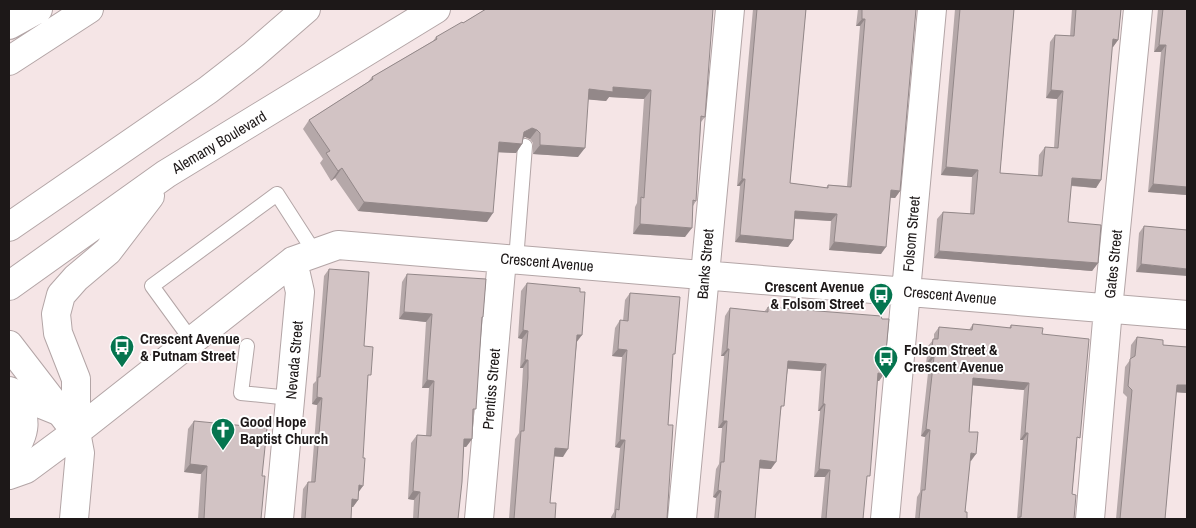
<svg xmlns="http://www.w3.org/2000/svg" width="1196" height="528" viewBox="0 0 1196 528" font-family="'Archivo Narrow',sans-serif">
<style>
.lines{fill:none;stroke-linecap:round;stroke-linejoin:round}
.lane-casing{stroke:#b3a5a6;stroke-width:16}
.street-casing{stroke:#b3a5a6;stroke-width:30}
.primary-casing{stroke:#b3a5a6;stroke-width:30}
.highway-casing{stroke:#b3a5a6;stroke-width:30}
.lane{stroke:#fff;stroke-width:14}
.street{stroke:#fff;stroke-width:28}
.primary{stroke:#fff;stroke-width:28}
.highway{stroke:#fff;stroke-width:28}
.wall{fill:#b5a8a9}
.shaded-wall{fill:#938889}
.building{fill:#d2c3c4;stroke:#938889}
.labels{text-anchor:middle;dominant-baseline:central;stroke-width:4;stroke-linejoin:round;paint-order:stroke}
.street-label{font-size:15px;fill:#1d1818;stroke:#fff}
.poi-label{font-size:15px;font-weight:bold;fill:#1d1818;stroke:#fff;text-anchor:start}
</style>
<rect width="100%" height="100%" fill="#f5e5e6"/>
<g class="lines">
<defs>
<path id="lane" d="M516,260L525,146
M192,341L152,286L277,194L315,253
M247,346L241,393L290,398"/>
<path id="street" d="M9,345L76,432L80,453L74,519
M9,475L26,469L76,432L293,261L338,245L1187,315
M279,519L300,292L293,261
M479,519L502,259
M682,519L730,9
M885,519L932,9
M1090,519L1108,309L1138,9"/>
<path id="primary" d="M9,227L208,90L253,55L306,9
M9,286L166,174L436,9
M9,391L61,412
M76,432V379L58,333L56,314L61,295L76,278L108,251L150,196
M9,458C27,433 29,418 11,392"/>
<path id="highway" d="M9,25L38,9
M9,61L89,9"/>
</defs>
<!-- lane casing -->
<use href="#lane" class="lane-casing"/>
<!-- street casing -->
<use href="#street" class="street-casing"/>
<!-- primary casing -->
<use href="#primary" class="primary-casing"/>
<!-- highway casing -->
<use href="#highway" class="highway-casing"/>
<!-- lane -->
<use href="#lane" class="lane"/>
<!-- street -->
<use href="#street" class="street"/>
<!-- primary -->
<use href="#primary" class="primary"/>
<!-- highway -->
<use href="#highway" class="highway"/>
</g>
<!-- wall -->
<path class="wall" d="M486,9L705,117L701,122L696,201L693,206L685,237L633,234L635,207L637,203L644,99L609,97L606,101L588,99L578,157L533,154V143L530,139L525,137L523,138L522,144L516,153L498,152L487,222L358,211L335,178L331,181L320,163L323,159L303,129L309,120L368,82L372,77L433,41L436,37L463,23Z
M753,9H806L790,183L826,188L828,185L847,186L860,26H856L858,9H916L900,191L895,198H890L881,254L829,250L831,221L795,219L793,240L788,247L735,242L740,186H737Z
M955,9H1014L1000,173L1038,176L1039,155L1045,147L1054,148L1057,99L1046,98L1050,42L1055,35L1070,36L1072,9H1121L1118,40L1113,47H1112L1101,180L1096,188L1071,186L1068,222L1098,263L1092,271L934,258L937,219L943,212L970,214L972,177L941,175Z
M1158,9H1187V195L1148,192L1161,52H1154Z
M1144,226L1187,230L1136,272L1139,233Z
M329,269L364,346L368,379L358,500L353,507H351V519H301L303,489L308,482H311L317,405L312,404L313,384L316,381L324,276Z
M407,274L482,320L472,439L466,447H464L458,519H413L414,500L408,499L411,443L417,435L426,436L429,388H422L426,322L399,319L402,282Z
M527,283L577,343L563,457L554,456L550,503L555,519H509L515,439L519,433L522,386L523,368H520L522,339L518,338L521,291Z
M630,293L673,357L668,425L667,519H611V517L614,512L620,448L615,447L622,357L612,356L615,328L620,320L623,321L625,300Z
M768,307L884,374L879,381H877L866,481L863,519H821L825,477H814L820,411H818L821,371L788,369L771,469L759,468L755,519H714L716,498L713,497L716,469L719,464L722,428H718L724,356H721L725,316L730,308L764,312Z
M973,324L1009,328L1011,325L1042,334L1077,443L1072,494L1074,519H1017L1023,440H1020L1024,390L973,385L969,432L971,461H970L965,512L967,519H915L917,497L920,492L925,437L921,436L929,364H926L928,346L934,339V334L939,327L969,330Z
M1137,337L1163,345L1187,347V393L1176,392L1165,519H1116L1127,397L1123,393L1125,367L1130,360L1131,345Z
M194,421L262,476L261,519H198L201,474L184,472L188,429Z"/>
<!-- shaded-wall -->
<path class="shaded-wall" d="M862,19H865L860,26H856Z
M1113,39L1118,40L1113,47H1107Z
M1159,45H1166L1161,52H1154Z
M613,87L651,90L644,99L609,97L606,101L582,99L589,89Z
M1051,90L1063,91L1057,99L1046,98Z
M532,128L537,130L530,139L525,137L518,141L524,132Z
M499,142L522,144L516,153L492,152Z
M540,145L585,148L578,157L533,154Z
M946,167L978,170L972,177L941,175Z
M342,168L335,178L331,181L338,171Z
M1072,178L1101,180L1096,188L1066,185Z
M742,179H745L740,186H737Z
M1153,184L1187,187V195L1148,192Z
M891,190L900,191L895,198L886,197Z
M364,202L493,213L487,222L358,211Z
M795,211L837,214L831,221L790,218Z
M640,224L692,228L685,237L633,234Z
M740,235L793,240L788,247L735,242Z
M834,242L886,247L881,254L829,250Z
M939,251L1098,263L1092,271L934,258Z
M1141,264L1187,269V276L1136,272Z
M404,312L432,314L426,322L399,319Z
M523,330L528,331L522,339L518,338Z
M577,335H582L576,343Z
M618,349L627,350L622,357L612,356Z
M727,349H729L724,356H721Z
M931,357H934L929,364H926Z
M525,360H528L523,368H520Z
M788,361L826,364L821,371L783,368Z
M878,373L884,374L879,381H873Z
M973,378L1029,383L1024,390L968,385Z
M427,380L434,381L429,388H422Z
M1177,385H1187V393L1172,392Z
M317,397L322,398L317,405L312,404Z
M823,404H825L820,411H818Z
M723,421H727L722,428H718Z
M926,429L930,430L925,437L921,436Z
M1025,433H1028L1023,440H1020Z
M464,439H472L466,447L459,446Z
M620,440H625L620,448L615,447Z
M555,448L568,449L563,457L549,456Z
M971,453L976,454L971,461H966Z
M760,460L776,462L771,469L755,468Z
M190,464L207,466L201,474L184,472Z
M819,469L830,470L825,477H814Z
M359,485L363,486L358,493Z
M718,490L721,491L716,498L713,497Z
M413,491L420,492L414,500L408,499Z
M352,499L358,500L353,507H347Z"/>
<!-- building -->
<path class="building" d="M486,9H713L705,117L701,116L696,201L693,200L692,228L640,224L641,197L644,198L651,90L613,87V92L589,89L585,148L540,145V133L537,130L532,128L524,132L522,144L499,142L493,213L364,202L342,168L338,171L326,153L330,151L309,120L373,79L372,77L437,39L436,37L462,22L463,23Z
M757,9H806L790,183L828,188V185L851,187L865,19H862V9H916L900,191L891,190L886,247L834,242L837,214L795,211L793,240L740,235L745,179H742Z
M960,9H1014L1000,173L1042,176L1045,147L1058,148L1063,91L1051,90L1055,35L1074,36L1076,9H1121L1118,40L1113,39L1101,180L1072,178L1068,222L1101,225L1098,263L939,251L943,212L974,214L978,170L946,167Z
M1163,9H1187V187L1153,184L1166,45H1159Z
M1144,226L1187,230V269L1141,264Z
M329,269L369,272L364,346L373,347L371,375H368L363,458H365L363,486L359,485L358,500L352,499L351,519H305L308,482H315L322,398L317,397L318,377H320Z
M407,274L486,279L483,317H482L476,409H473L472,439H464L462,482L458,519H418L420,492L413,491L417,435L431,436L434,381L427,380L432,314L404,312Z
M527,283L580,288V292H585L582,335H577L568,449L555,448L550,503H556L555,519H514L521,431H524L528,378V360H525L528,331L523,330Z
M630,293L680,297L675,354H673L668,425H673L667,519H615L616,509L619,510L625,440H620L627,350L618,349L620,320L628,321Z
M768,307L881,316L882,319H889L884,374L878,373L870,476H867L863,519H826L830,470L819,469L825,404H823L826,364L788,361L784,406H781L776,462L760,460L755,519H718L721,491L718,490L721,462H724L727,421H723L729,349H727L730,308L768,312Z
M973,324L1011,328V325L1043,328L1042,334L1089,339L1080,438L1077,437L1072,494L1076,495L1074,519H1019V517H1021L1028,433H1025L1029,383L973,378L969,432H978L976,454L971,453L965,512H967V519H919L922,490H925L930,430L926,429L934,357H931L933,339H938L939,327L972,330Z
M1137,337L1163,340V345L1187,347V385H1177L1165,519H1120L1132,390L1128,386L1130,365V359L1135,356Z
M194,421L267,428L262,476H265L261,519H204L207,466L190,464Z"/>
<!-- icons -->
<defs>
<symbol id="bus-pin" viewBox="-11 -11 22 30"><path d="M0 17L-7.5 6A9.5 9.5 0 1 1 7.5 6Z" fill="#05754f" stroke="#fff"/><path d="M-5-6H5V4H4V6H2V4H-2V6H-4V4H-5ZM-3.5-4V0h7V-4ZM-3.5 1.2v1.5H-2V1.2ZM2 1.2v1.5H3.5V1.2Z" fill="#fff"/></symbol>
<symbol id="church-pin" viewBox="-11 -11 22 30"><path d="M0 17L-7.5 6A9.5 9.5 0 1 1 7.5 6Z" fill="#05754f" stroke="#fff"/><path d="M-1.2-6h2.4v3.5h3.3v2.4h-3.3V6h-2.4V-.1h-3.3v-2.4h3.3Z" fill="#fff"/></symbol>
</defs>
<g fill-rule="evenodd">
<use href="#bus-pin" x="867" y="281" width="28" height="38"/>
<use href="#bus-pin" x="108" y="333" width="28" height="38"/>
<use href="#bus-pin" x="872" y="344" width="28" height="38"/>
<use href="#church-pin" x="209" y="416" width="28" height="38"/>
</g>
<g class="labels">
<!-- street labels -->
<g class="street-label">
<text transform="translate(219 142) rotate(-31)">Alemany Boulevard</text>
<text transform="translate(911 234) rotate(-85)">Folsom Street</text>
<text transform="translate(547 262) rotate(5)">Crescent Avenue</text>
<text transform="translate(705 264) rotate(-85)">Banks Street</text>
<text transform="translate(1113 264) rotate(-84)">Gates Street</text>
<text transform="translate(950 295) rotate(5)">Crescent Avenue</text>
<text transform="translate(294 360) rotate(-85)">Nevada Street</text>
<text transform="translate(491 389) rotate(-85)">Prentiss Street</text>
</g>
<!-- poi labels -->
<g class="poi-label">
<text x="864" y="286" text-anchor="end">Crescent Avenue<tspan x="864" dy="17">&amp; Folsom Street</tspan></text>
<text x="140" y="338">Crescent Avenue<tspan x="140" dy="17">&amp; Putnam Street</tspan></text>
<text x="904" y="349">Folsom Street &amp;<tspan x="904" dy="17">Crescent Avenue</tspan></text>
<text x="240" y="421">Good Hope<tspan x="240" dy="17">Baptist Church</tspan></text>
</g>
</g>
<!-- border -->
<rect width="1196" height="528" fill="none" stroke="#1d1818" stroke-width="20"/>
</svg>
